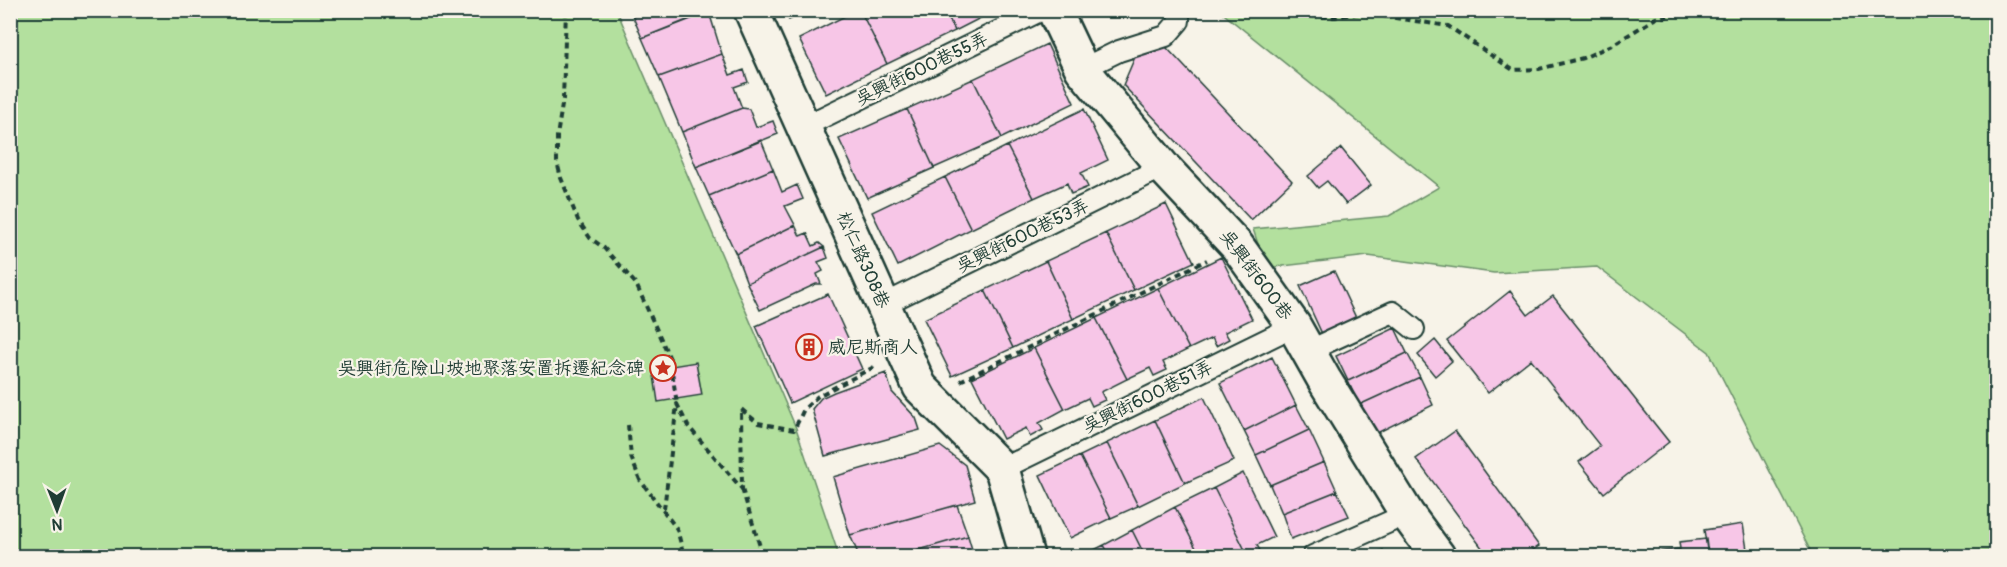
<svg xmlns="http://www.w3.org/2000/svg" width="2007" height="567" viewBox="0 0 2007 567" font-family="Pangolin,'LXGW WenKai TC',sans-serif">
<style>
.green{fill:#b3e09e;stroke:#698e69;stroke-width:1.5}
.building{fill:#f7c6e7;stroke:#1f3d34;stroke-width:1.5}
.lines{fill:none;stroke-linecap:round;stroke-linejoin:round}
.service-casing{stroke:#1f3d34;stroke-width:24}
.minor-casing{stroke:#1f3d34;stroke-width:38}
.path{stroke:#1f3d34;stroke-width:4;stroke-dasharray:6 4.5;stroke-linecap:butt}
.service{stroke:#f7f3e8;stroke-width:20}
.minor{stroke:#f7f3e8;stroke-width:33}
.labels{text-anchor:middle;dominant-baseline:central;stroke-width:4.5;stroke-linejoin:round;paint-order:stroke}
.street-label{font-size:18px;fill:#1f3d34;stroke:#f7f3e8}
.poi-label{font-size:18px;fill:#1f3d34;stroke:#f7f3e8;text-anchor:start}
</style>
<rect width="100%" height="100%" fill="#f7f3e8"/>
<filter id="ink" filterUnits="userSpaceOnUse"><feTurbulence type="fractalNoise" baseFrequency=".0167" numOctaves="2"/><feDisplacementMap in="SourceGraphic" scale="12" xChannelSelector="R" yChannelSelector="G"/><feConvolveMatrix kernelMatrix="1 2 1 2 8 2 1 2 1" color-interpolation-filters="sRGB"/></filter>
<g filter="url(#ink)">
<!-- green -->
<path class="green" d="M10,11H617L796,428L839,556H11Z
M1220,11H1996V556H1813L1709,352L1597,267L1494,273L1368,256L1266,268L1253,229L1389,216L1439,187Z"/>
<!-- building -->
<path class="building" d="M630,10H712L642,38Z
M784,10H810L789,20Z
M857,10H860L887,64L826,94L799,39Z
M860,10H945L955,31L887,64Z
M945,10H996L955,31Z
M709,12L722,54L659,77L642,38Z
M1047,44L1074,103L1002,138L973,79Z
M1166,47L1292,181L1251,220L1123,85L1135,57Z
M722,54L730,75L744,70L748,82L734,87L742,108L682,132L659,77Z
M973,79L1002,138L934,168L907,109Z
M742,108L749,109L756,127L773,121L778,134L696,167L682,132Z
M907,109L934,168L867,198L839,139Z
M1084,109L1108,160L1081,173L1088,187L1071,194L1067,183L1034,198L1007,146Z
M761,140L773,169L709,196L696,167Z
M1007,146L1034,198L971,229L945,177Z
M1341,148L1371,185L1346,204L1327,181L1318,188L1308,176Z
M773,169L782,192L797,185L803,199L785,206L795,225L736,254L709,196Z
M945,177L971,229L898,266L872,212Z
M1166,204L1194,262L1134,290L1106,233Z
M795,225L800,236L807,233L813,246L819,243L824,247L747,283L736,254Z
M1106,233L1134,290L1073,319L1046,261Z
M824,247L828,258L818,262L823,271L817,274L821,284H816L760,310L747,283Z
M1221,257L1252,319L1225,332L1229,339L1216,346L1212,338L1189,349L1158,288Z
M1046,261L1073,319L1013,348L985,290Z
M1334,271L1357,320L1323,336L1300,286Z
M1158,288L1189,349L1163,362L1167,370L1154,376L1150,368L1127,379L1096,318Z
M985,290L1013,348L952,376L924,319Z
M1510,291L1528,315L1553,296L1669,442L1604,493L1579,462L1600,446L1531,359L1488,393L1447,341Z
M828,294L862,369L790,403L756,326Z
M1096,318L1127,379L1101,392L1105,400L1092,406L1088,398L1065,409L1034,348Z
M1395,328L1407,353L1348,381L1336,356Z
M1435,340L1452,361L1435,376L1418,355Z
M1034,348L1065,409L1039,423L1043,430L1030,437L1026,428L1003,439L972,378Z
M1407,353L1420,377L1359,405L1348,381Z
M1272,357L1296,405L1244,431L1220,383Z
M696,362L702,395L658,402L653,369Z
M886,373L892,392L916,418L920,430L825,456L812,409L821,398L834,392Z
M1420,377L1433,405L1373,435L1359,405Z
M1204,397L1234,461L1185,483L1155,420Z
M1296,405L1309,430L1256,455L1244,431Z
M1155,420L1185,483L1138,506L1107,443Z
M1309,430L1324,462L1270,485L1256,455Z
M1455,431L1539,546L1524,556H1488L1416,459Z
M1107,443L1138,506L1111,518L1080,456Z
M940,446L965,465L975,500L850,535L833,477Z
M1080,456L1111,518L1070,538L1040,475Z
M1324,462L1337,491L1282,513L1270,485Z
M1243,473L1274,537L1257,545L1263,556H1248L1214,488Z
M1214,488L1248,556H1200L1175,507Z
M1337,491L1349,516L1291,539L1282,513Z
M957,505L968,536L898,556H859L850,535Z
M1175,507L1200,556H1145L1132,530Z
M1743,524L1748,556H1708L1704,530Z
M1132,530L1145,556H1110L1104,545Z
M968,536L974,556H898Z
M1706,539L1708,556H1624L1680,549L1679,542Z
M1104,545L1110,556H1082Z
M1383,550L1386,556H1367Z"/>
<g class="lines">
<defs>
<path id="service" d="M1082,69L1119,51L1166,36L1179,21V10
M803,127L1042,10
M883,305L1163,167
M1308,351L1393,312L1414,329
M1002,469L1294,326
M1313,556L1407,514"/>
<path id="minor" d="M751,10L920,387L1002,469L1027,556
M1054,10L1082,69L1163,167L1237,246L1294,326L1325,381L1407,514L1438,556"/>
</defs>
<!-- service casing -->
<use href="#service" class="service-casing"/>
<!-- minor casing -->
<use href="#minor" class="minor-casing"/>
<!-- path -->
<path class="path" d="M566,10L563,99L557,136V162L561,178L578,220L590,238L604,248L636,284L670,359L677,404
M1280,10L1304,16L1335,17L1363,13L1448,26L1513,70L1539,69L1583,58L1612,45L1656,18L1690,13L1692,10
M960,381L1207,260
M628,425L631,457L640,480L677,529L684,556
M742,489L763,556
M664,509L677,404L688,426L742,489L741,409L758,423L794,430L804,409L818,396L874,367"/>
<!-- service -->
<use href="#service" class="service"/>
<!-- minor -->
<use href="#minor" class="minor"/>
</g>
</g>
<!-- icons -->
<defs>
<symbol id="building-ring" viewBox="-11 -11 22 22"><circle r="9.5" fill="#f7f3e8" stroke="#c8321e" stroke-width="1.5"/><path d="M-4-6H4V6H1V3H-1V6H-4ZM-2.5-4.3h1.7v1.8h-1.7ZM.8-4.3h1.7v1.8H.8ZM-2.5-1h1.7V.8h-1.7ZM.8-1h1.7V.8H.8Z" fill="#c8321e"/></symbol>
<symbol id="sight-ring" viewBox="-11 -11 22 22"><circle r="9.5" fill="#f7f3e8" stroke="#c8321e" stroke-width="1.5"/><path d="M0-6L1.8-2.2L6-1.7L2.9 1.2L3.7 5.4L0 3.3L-3.7 5.4L-2.9 1.2L-6-1.7L-1.8-2.2Z" fill="#c8321e"/></symbol>
</defs>
<g fill-rule="evenodd">
<use href="#building-ring" x="794" y="332" width="30" height="30"/>
<use href="#sight-ring" x="648" y="353" width="30" height="30"/>
</g>
<g class="labels">
<!-- street labels -->
<g class="street-label">
<text transform="translate(922 69) rotate(-26)">吳興街600巷55弄</text>
<text transform="translate(1023 236) rotate(-26)">吳興街600巷53弄</text>
<text transform="translate(863 260) rotate(66)">松仁路308巷</text>
<text transform="translate(1256 275) rotate(53)">吳興街600巷</text>
<text transform="translate(1148 397) rotate(-26)">吳興街600巷51弄</text>
</g>
<!-- poi labels -->
<g class="poi-label">
<text x="828" y="347">威尼斯商人</text>
<text x="644" y="368" text-anchor="end">吳興街危險山坡地聚落安置拆遷紀念碑</text>
</g>
</g>
<!-- margin -->
<rect width="2007" height="567" fill="none" stroke="#f7f3e8" stroke-width="36"/>
<rect x="18" y="18" width="1971" height="531" fill="none" stroke="#1f3d34" stroke-width="2" filter="url(#ink)"/>
<!-- north arrow -->
<g transform="translate(57 510) rotate(179)" stroke="#f7f3e8" stroke-width="4.5" paint-order="stroke">
<path d="M0-4.5L10 22L0 15L-10 22Z" fill="#1f3d34"/>
<text y="-9" font-size="16" font-weight="bold" text-anchor="middle" fill="#1f3d34">N</text>
</g>
</svg>
